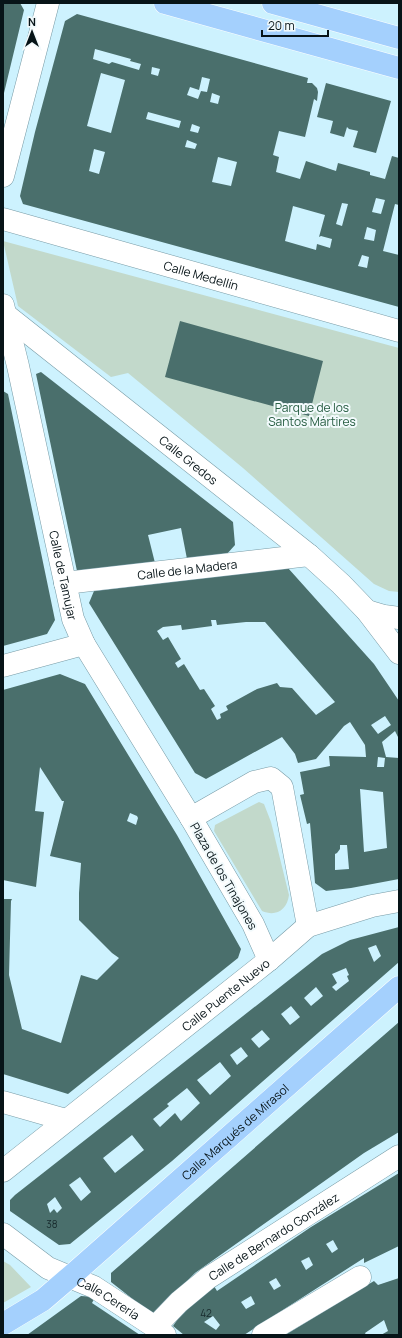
<svg xmlns="http://www.w3.org/2000/svg" width="402" height="1338" viewBox="0 0 402 1338" font-family="Manrope,sans-serif">
<style>
.green{fill:#c2d9cb}
.building{fill:#4a6f6c;fill-rule:evenodd}
.lines{fill:none;stroke-linecap:round;stroke-linejoin:round}
.minor-casing{stroke:#789ba6;stroke-width:23}
.major-casing{stroke:#fff;stroke-width:23}
.minor{stroke:#fff;stroke-width:22}
.major{stroke:#a4d0fd;stroke-width:22}
.labels{text-anchor:middle;dominant-baseline:central;stroke-width:4;stroke-linejoin:round;paint-order:stroke}
.number-label{font-size:10px;fill:#182b2d}
.street-label{font-size:12px;fill:#071418;stroke:#f2fafc}
.park-label{font-size:12px;fill:#285e43;stroke:#f2fafc}
</style>
<rect width="100%" height="100%" fill="#cdf2fe"/>
<!-- green -->
<path class="green" d="M3,241L399,348V592L389,591L374,584L243,468L128,373L111,377L18,306Z
M259,802L264,804L271,822L289,895C287,910 276,917 262,911L214,831L215,825Z
M3,1261L10,1265L31,1287L3,1303Z"/>
<!-- building -->
<path class="building" d="M3,3H20L24,10L4,93Z
M77,14L308,78L307,83H312L317,88L318,92L317,101L314,99L305,137L279,131L273,155L279,157L276,172L300,179L306,161L336,171L338,163L370,172V175L385,179L392,156L399,158V205L395,204L383,251L399,255V307L23,204L20,196L35,132L65,21ZM95,49L131,59L130,61L141,64L139,70L112,62L109,64L93,59ZM152,67L160,69L158,76L151,74ZM101,73L125,80L111,133L87,126ZM202,77L210,79L207,92L201,91L198,99L187,95L190,87L199,90ZM212,93L220,96L218,104L210,102ZM148,112L181,121L179,128L146,119ZM192,124L200,127L198,133L190,131ZM187,140L197,144L195,149L185,147ZM94,149L105,152L99,174L89,171ZM218,157L237,162L231,186L212,182ZM376,198L385,200L381,214L372,212ZM342,203L348,204L342,226L336,224ZM293,206L325,215L319,237L321,236L332,239L330,248L317,244L316,250L285,241ZM367,227L376,230L374,241L364,239ZM362,255L369,257L367,268L358,266Z
M326,83L391,101L376,153L353,147L358,131L349,129L347,127L344,137L330,133L333,121L317,117Z
M180,321L323,361L309,416L165,377Z
M41,372L233,522L235,545L226,555L187,559L181,528L148,535L155,563L77,571L36,374Z
M3,391L8,394L55,620L47,634L3,646Z
M288,568L374,664L399,701V736L398,737L395,731L382,742L386,757L399,758V879L351,888L326,891L315,883L310,823L307,824L300,795L304,794L300,772L330,766L329,756L366,757L365,745L350,722L344,726L316,759L298,763L295,754L282,737L206,779L195,773L89,603L94,591ZM211,620H216L217,625L246,622H265L335,702L316,715L292,688L280,687L277,683L257,689L226,706L228,710L220,714L221,718L217,720L211,709L215,706L204,689L200,690L184,664L178,668L175,663L181,659L168,637L163,640L157,631L163,627L181,625L182,630L212,626ZM385,716L391,725L378,734L371,725ZM378,757L385,758L384,767H377ZM360,789L383,792L387,848L364,852ZM340,845H347L349,869L335,870V854L337,853L340,849Z
M60,674L85,684L177,835L241,949L238,958L68,1094L3,1074V899H12L11,901L9,975L22,1029L61,1043L81,975L97,980L119,958L112,953L79,920V893L81,863L50,856L64,801H62L40,767L35,811L44,812L36,887L3,880V690ZM130,813L137,816L138,818L136,825L127,821Z
M399,927V962L172,1161L70,1244L59,1245L10,1211V1200L15,1195L322,954L350,940ZM376,945L381,956L374,962L368,948ZM346,968L349,975L347,976L349,981L336,991L332,987L337,983L332,974ZM316,987L323,996L311,1006L304,998ZM291,1006L300,1017L290,1025L281,1014ZM262,1030L270,1039L259,1048L251,1039ZM241,1047L248,1056L237,1065L230,1055ZM220,1062L231,1076L210,1095L197,1080ZM187,1088L200,1103L181,1121L175,1113L160,1127L153,1119L169,1106L167,1104ZM132,1135L144,1150L115,1173L103,1158ZM80,1177L91,1192L81,1201L69,1185ZM55,1197L62,1208L57,1213L54,1209L50,1213L47,1204Z
M399,1022V1132L364,1153L195,1273L153,1315L111,1282V1273Z
M399,1173V1246L364,1263V1258L244,1335H184L173,1326L184,1310L214,1286L217,1291L311,1227ZM333,1240L338,1249L332,1253L326,1244ZM309,1257L313,1265L306,1270L301,1261ZM276,1278L281,1286L274,1290L269,1282ZM251,1296L255,1304L246,1309L241,1302ZM213,1316L220,1325L216,1330L204,1322Z
M399,1278V1335H381L388,1331L384,1320L365,1333L366,1335H285L374,1281L378,1285Z
M81,1296L95,1297L92,1303L140,1335H27Z"/>
<g class="lines">
<defs>
<g id="minor">
<path d="M3,176L48,3"/>
<path id="s1" d="M3,219L399,331"/>
<path id="s2" d="M3,305L18,366L73,619L84,644L191,818"/>
<path id="s3" d="M6,315L309,555L341,584L367,611L399,653"/>
<path id="s4" d="M65,583L309,555"/>
<path d="M367,611L384,616L399,618"/>
<path d="M3,666L84,644"/>
<path d="M269,960L253,924L191,818L254,782L271,778L282,787L308,926"/>
<path d="M3,1102L66,1120"/>
<path id="s5" d="M3,1171L269,960L308,926L372,906L399,901"/>
<path id="s6" d="M3,1234L48,1268L94,1287L155,1327L165,1335"/>
<path id="s7" d="M155,1327L179,1302L208,1278L399,1156"/>
<path d="M263,1335L360,1277"/>
</g>
<g id="major">
<path d="M165,3L399,68"/>
<path d="M273,3L399,38"/>
<path id="s8" d="M3,1324L43,1300L71,1276L399,987"/>
</g>
</defs>
<!-- minor casing -->
<use href="#minor" class="minor-casing"/>
<!-- major casing -->
<use href="#major" class="major-casing"/>
<!-- minor -->
<use href="#minor" class="minor"/>
<!-- major -->
<use href="#major" class="major"/>
</g>
<g class="labels">
<!-- number labels -->
<g class="number-label">
<text x="52" y="1224">38</text>
<text x="206" y="1313">42</text>
</g>
<!-- street labels -->
<g class="street-label">
<text stroke="none"><textPath href="#s1" startOffset="206">Calle Medellín</textPath></text>
<text stroke="none"><textPath href="#s3" startOffset="233">Calle Gredos</textPath></text>
<text stroke="none"><textPath href="#s4" startOffset="123">Calle de la Madera</textPath></text>
<text stroke="none"><textPath href="#s2" startOffset="277">Calle de Tamujar</textPath></text>
<text transform="translate(224 876) rotate(60)">Plaza de los Tinajones</text>
<text stroke="none"><textPath href="#s5" startOffset="284">Calle Puente Nuevo</textPath></text>
<text stroke="none"><textPath href="#s8" startOffset="302">Calle Marqués de Mirasol</textPath></text>
<text stroke="none"><textPath href="#s7" startOffset="150">Calle de Bernardo González</textPath></text>
<text stroke="none"><textPath href="#s6" startOffset="124">Calle Cerería</textPath></text>
</g>
<!-- park labels -->
<g class="park-label">
<text x="312" y="407">Parque de los<tspan x="312" dy="14">Santos Mártires</tspan></text>
</g>
</g>
<!-- border -->
<rect width="402" height="1338" fill="none" stroke="#071418" stroke-width="8"/>
<!-- north arrow -->
<g transform="translate(32 32)" stroke="#f2fafc" stroke-width="3" paint-order="stroke">
<path d="M0-3L7 15L0 10L-7 15Z" fill="#071418"/>
<text y="-6" font-size="11" font-weight="bold" text-anchor="middle" fill="#071418">N</text>
</g>
<!-- scale -->
<path d="M262 30v6h66v-6" fill="none" stroke="#071418" stroke-width="2"/>
<text x="268" y="30" font-size="12" fill="#071418" stroke="#f2fafc" stroke-width="3" paint-order="stroke">20 m</text>
</svg>
